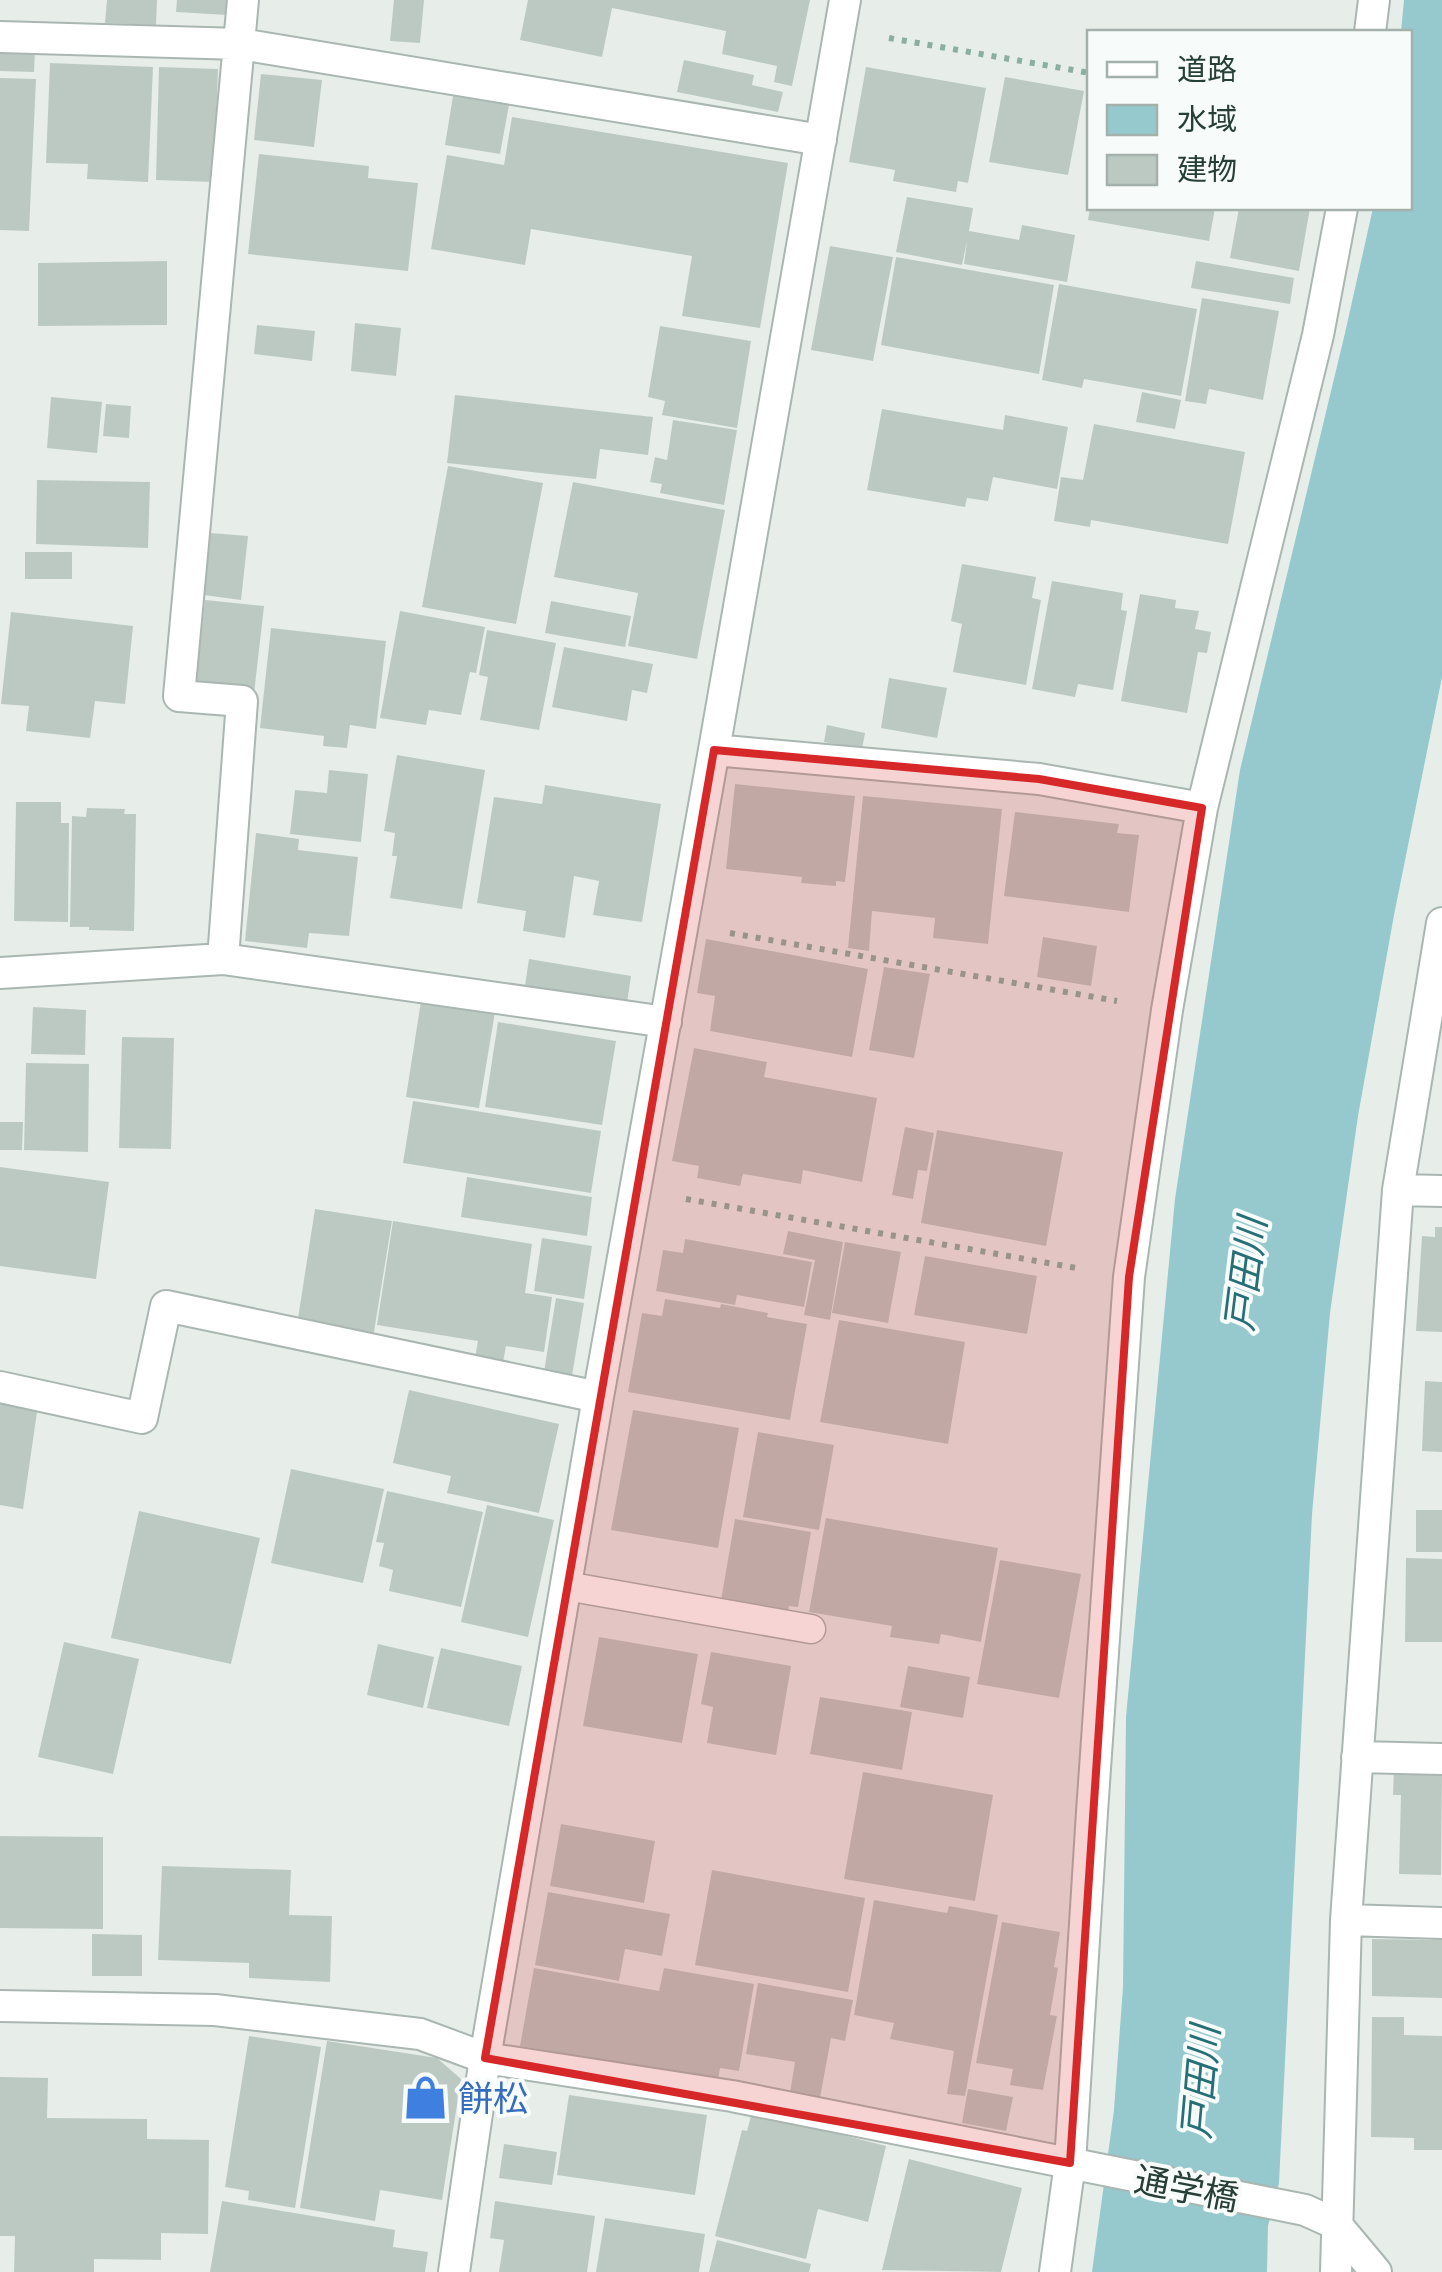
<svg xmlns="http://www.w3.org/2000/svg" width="1442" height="2272" viewBox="0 0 1442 2272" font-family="Lato,'Noto Sans JP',sans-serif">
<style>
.water{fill:#95c9cd}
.building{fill:#bcc9c3}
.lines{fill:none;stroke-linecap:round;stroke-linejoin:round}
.lane-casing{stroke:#aab6b1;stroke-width:31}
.street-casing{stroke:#aab6b1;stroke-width:34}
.path{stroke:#8aaea0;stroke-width:6;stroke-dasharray:5 8;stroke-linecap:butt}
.lane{stroke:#fff;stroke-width:28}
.street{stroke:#fff;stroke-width:30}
.marked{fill:#d62828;fill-opacity:0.2;stroke:#d62828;stroke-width:8;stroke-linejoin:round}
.labels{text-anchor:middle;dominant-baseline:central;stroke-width:8;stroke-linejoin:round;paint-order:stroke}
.shop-label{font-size:35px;fill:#366cbe;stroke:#f7fbf9;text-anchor:start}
.street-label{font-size:35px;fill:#273f37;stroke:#f7fbf9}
.water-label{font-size:38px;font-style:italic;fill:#266f76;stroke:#f7fbf9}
</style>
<rect width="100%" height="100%" fill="#e7eeea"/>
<!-- water -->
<path class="water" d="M1404,0H1442V677L1394,915L1358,1116L1330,1313L1312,1514L1279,2183L1268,2226L1267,2272H1092L1114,2110L1123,1987L1126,1717L1175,1199L1240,770L1345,333L1373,208H1410V32H1401Z"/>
<!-- building -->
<path class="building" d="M107,0H157L156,25L105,23Z
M177,0H229L228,15L176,12Z
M394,0H424L420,43L390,41Z
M528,0H810L792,86L774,82L777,66L722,54L726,31L612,8L602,57L520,40Z
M0,48L35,50L34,72L0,71Z
M684,60L754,75L752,85L783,92L778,112L677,92Z
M50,63L153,67L148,182L87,179L88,164L46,163Z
M159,67L218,69L214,182L156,180Z
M866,67L986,88L968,183L958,181L956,192L893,181L895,170L849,162Z
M261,74L322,80L314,147L254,140Z
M1005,77L1084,91L1068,175L989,162Z
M0,78L36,79L29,231L0,230Z
M453,96L509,105L500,154L445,145Z
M512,117L788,163L760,328L682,316L692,256L531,229L525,265L431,249L447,155L504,165Z
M259,154L369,166L368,178L418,183L408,271L248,254Z
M907,197L973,208L969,231L1019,240L1022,225L1075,235L1067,282L964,264L967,241L962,265L896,252Z
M1090,208H1215L1209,241L1088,220Z
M1239,208H1310L1299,271L1230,258Z
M830,246L893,257L873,361L811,350Z
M896,257L1054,285L1039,374L881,345Z
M167,261V325L38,326V263Z
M1196,261L1294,278L1290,304L1191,288Z
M1059,284L1197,309L1181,396L1084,379L1082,388L1042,380Z
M1202,298L1279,311L1263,400L1209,389L1206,404L1185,401Z
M355,323L401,328L396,376L351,371Z
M257,325L315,331L312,361L254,354Z
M660,326L751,341L737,428L662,415L665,401L648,397Z
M1142,392L1181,400L1175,429L1136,422Z
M455,395L653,417L648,455L600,449L596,479L447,463Z
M51,397L102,402L97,453L47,448Z
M106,404L131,406L129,438L103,436Z
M882,409L1003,430L1005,415L1068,427L1057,489L993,477L988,501L967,498L965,507L867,490Z
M673,420L737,430L724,505L660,493L662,484L650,482L655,457L667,460Z
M1094,424L1245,452L1228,544L1091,520L1090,527L1054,521L1061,477L1083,480Z
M448,466L543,483L516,624L422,607Z
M37,480L150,482L148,548L36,544Z
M573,482L725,510L697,659L628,646L638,593L554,577Z
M210,533L248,536L241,600L204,595Z
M25,552H72V579H25Z
M962,564L1036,577L1032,598L1041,600L1026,685L953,672L962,624L951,621Z
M1052,581L1123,593L1121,610L1127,611L1113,690L1078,684L1075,697L1032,689Z
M1140,594L1176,600L1175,608L1199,611L1195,629L1211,632L1207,653L1198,652L1187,713L1121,701Z
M205,600L264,606L254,694L195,688Z
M551,601L631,616L625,647L545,633Z
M400,611L485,627L476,673L470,672L461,715L429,710L426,725L380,718Z
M11,612L133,626L125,704L95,701L90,738L26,731L29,706L1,704Z
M271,628L386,641L376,729L350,725L347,748L323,746L324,736L260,728Z
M487,630L556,643L539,730L480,720L488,677L479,675Z
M564,647L653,664L647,693L632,690L627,721L552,707Z
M889,678L947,688L937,738L881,728Z
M827,725L865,733L862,749L824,742Z
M397,755L485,770L462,909L390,898L397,856H392L395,833L384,831Z
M329,770L368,774L361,842L290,834L295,790L327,793Z
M735,784L855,796L845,882L836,881V886L801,883L802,877L726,869Z
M545,785L661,804L642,922L593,915L599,881L574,876L565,938L523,931L526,911L477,903L494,797L542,804Z
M863,796L1002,809L988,944L933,938L935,918L872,911L869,951L848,948Z
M16,802H61V823H69L68,922L14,921Z
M87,808L125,809L124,814H136L134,931L89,930V927H70L72,816L86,817Z
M1015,812L1119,824L1117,833L1139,835L1129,912L1004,896Z
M256,833L299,839L298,850L358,857L349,936L309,933L307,948L245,941Z
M1043,937L1097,946L1091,986L1037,977Z
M706,939L868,969L852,1057L710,1031L715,996L697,993Z
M529,959L631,976L627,1003L525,986Z
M884,967L930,974L914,1058L869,1050Z
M421,1001L495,1012L479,1108L406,1097Z
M33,1007L86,1010L85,1055L31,1054Z
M498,1022L616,1041L602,1125L485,1107Z
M122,1037L174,1038L171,1149L119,1148Z
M694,1048L767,1062L764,1077L877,1098L862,1182L803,1170L801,1184L743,1174L740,1186L697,1178L699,1166L672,1161Z
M26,1063L89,1064L88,1152L24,1150Z
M413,1101L601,1131L591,1193L403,1163Z
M0,1122H23L22,1150H0Z
M905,1127L934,1133L927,1171L918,1170L913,1199L892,1195Z
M937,1130L1063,1152L1046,1246L921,1223Z
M0,1167L109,1182L96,1279L0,1266Z
M467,1177L592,1197L587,1236L461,1217Z
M315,1209L392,1221L373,1338L297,1325Z
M393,1221L532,1244L525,1293L552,1297L544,1352L506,1346L503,1362L475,1358L478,1341L377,1325Z
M1435,1227H1442V1332L1416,1331L1422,1236L1435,1237Z
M788,1231L843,1242L830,1320L804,1315L815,1260L783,1254Z
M542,1238L592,1246L584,1299L534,1291Z
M685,1239L812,1262L804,1307L737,1295L735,1305L656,1291L663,1250L683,1253Z
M845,1242L901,1252L888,1323L832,1313Z
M925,1256L1037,1276L1027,1334L914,1315Z
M556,1298L584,1303L572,1376L544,1372Z
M665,1299L720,1308L721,1304L768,1313L767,1317L807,1324L790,1420L628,1392L642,1313L662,1316Z
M839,1320L965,1342L948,1444L820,1422Z
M1425,1381L1442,1382V1452L1422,1451Z
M409,1390L559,1424L539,1513L447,1493L451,1476L393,1463Z
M0,1399L38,1405L23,1509L0,1505Z
M633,1410L739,1428L718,1548L611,1530Z
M758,1432L834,1445L819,1530L743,1517Z
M291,1469L384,1489L363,1583L271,1563Z
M387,1491L483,1512L461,1607L389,1591L393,1570L379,1566L384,1543L376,1542Z
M487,1505L554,1520L528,1637L461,1622Z
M1416,1510H1442V1552H1416Z
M139,1511L260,1538L231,1664L111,1638Z
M826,1518L998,1548L981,1642L941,1634L939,1644L890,1637L892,1626L809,1612Z
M735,1519L811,1532L798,1607L789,1606L787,1617L720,1606Z
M1406,1558L1442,1559V1642H1405Z
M1000,1560L1081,1574L1059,1698L977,1684Z
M599,1637L698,1654L682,1743L583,1726Z
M64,1642L139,1659L113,1774L38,1757Z
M378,1644L434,1657L423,1708L367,1695Z
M441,1648L522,1666L509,1726L427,1708Z
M711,1652L791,1666L776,1755L707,1743L713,1707L701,1704Z
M908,1666L970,1677L963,1718L900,1707Z
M820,1697L912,1712L902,1770L810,1754Z
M1394,1767L1442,1768L1441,1875L1399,1874L1401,1795H1393Z
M863,1772L993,1795L975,1901L844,1879Z
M561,1824L655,1841L644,1903L550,1886Z
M0,1836L103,1837V1929L0,1928Z
M162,1866L291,1870L289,1915L332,1916L330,1982L249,1978V1963L158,1960Z
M712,1870L865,1898L848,1992L695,1965Z
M548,1892L670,1914L662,1956L625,1949L619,1981L535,1965Z
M874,1900L947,1913L949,1906L998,1915L965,2096L947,2094L954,2051L890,2039L894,2023L854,2015Z
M1002,1922L1060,1932L1054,1967L1058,1968L1050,2015L1057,2016L1043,2090L1010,2085L1013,2069L976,2063Z
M92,1934L142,1935V1976H92Z
M1372,1939L1442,1940V1998L1372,1996Z
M534,1968L659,1991L664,1968L754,1984L739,2071L720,2068L718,2080L520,2046Z
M758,1983L853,2000L845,2041L831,2038L820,2098L790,2093L795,2062L746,2054Z
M1372,2017H1404V2035L1442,2036V2150H1414V2138L1371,2137Z
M249,2036L321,2047L295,2208L248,2200L249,2191L225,2187Z
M327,2041L437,2058L461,2079L442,2200L380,2190L375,2221L300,2208Z
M0,2077L48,2078L47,2118L147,2119V2139L209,2140L208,2234L161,2233V2260L94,2259V2272H14L15,2236H0Z
M968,2089L1013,2097L1006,2131L962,2123Z
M569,2095L707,2115L695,2195L557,2175Z
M752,2112L886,2146L868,2222L818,2209L806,2259L715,2236L742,2130L747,2131Z
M504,2144L557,2152L552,2185L499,2178Z
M909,2159L1022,2188L1001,2272L882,2270Z
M222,2201L395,2230L393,2247L428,2252L425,2272H210Z
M495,2201L595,2216L587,2272H499L504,2240L490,2238Z
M605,2218L705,2234L699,2272H596Z
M717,2240L811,2264L809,2272H709Z"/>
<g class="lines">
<defs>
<path id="lane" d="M566,1586L811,1629"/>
<path id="street" d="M1370,32L1374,0
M0,37L240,44L821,140
M714,750L1039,779L1202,808
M223,959L242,701L179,696L243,0
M0,973L223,959L666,1022
M1398,1190L1442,923
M0,1387L142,1418L166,1306L598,1397
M1357,1757L1442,1759
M1346,1920L1442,1923
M0,2006L215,2010L420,2034L485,2058L732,2096L1305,2210L1336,2224L1376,2272
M454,2272L485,2058L598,1397L714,750L845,0
M1055,2272L1070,2163L1092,1812L1129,1277L1167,1010L1202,808L1318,335L1342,208
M1336,2272L1346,1920L1398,1190L1442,1191"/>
</defs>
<!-- lane casing -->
<use href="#lane" class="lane-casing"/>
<!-- street casing -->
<use href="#street" class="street-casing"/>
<!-- path -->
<path class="path" d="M889,38L1090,73
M730,933L1117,1001
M686,1199L1082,1269"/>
<!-- lane -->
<use href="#lane" class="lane"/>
<!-- street -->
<use href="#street" class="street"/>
</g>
<!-- marked area -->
<path class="marked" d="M714,750L1039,779L1202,808L1129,1277L1070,2163L485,2058Z"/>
<!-- icons -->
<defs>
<symbol id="shop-bare" viewBox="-9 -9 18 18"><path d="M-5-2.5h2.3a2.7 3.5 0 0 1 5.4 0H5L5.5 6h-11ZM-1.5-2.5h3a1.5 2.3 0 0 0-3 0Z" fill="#3f7fe0" stroke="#f7fbf9" stroke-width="2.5" paint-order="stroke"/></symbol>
</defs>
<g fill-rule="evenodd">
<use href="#shop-bare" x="394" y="2066" width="63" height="63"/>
</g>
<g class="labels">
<!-- shop labels -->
<g class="shop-label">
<text x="458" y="2097">餅松</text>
</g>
<!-- street labels -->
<g class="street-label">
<text transform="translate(1187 2187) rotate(11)">通学橋</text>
</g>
<!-- water labels -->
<g class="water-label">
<text transform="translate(1244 1274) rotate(-83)">戸田川</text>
<text transform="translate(1199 2082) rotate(-85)">戸田川</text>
</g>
</g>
<!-- legend -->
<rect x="1087" y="30" width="325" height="180" fill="#f7fbf9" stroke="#a4b0ab" stroke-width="2.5"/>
<rect x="1107" y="62" width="50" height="15" fill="#ffffff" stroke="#a4b0ab" stroke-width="2.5"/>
<text x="1177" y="80" font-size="30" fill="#273f37">道路</text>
<rect x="1107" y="105" width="50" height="30" fill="#95c9cd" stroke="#a4b0ab" stroke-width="2.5"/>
<text x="1177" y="130" font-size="30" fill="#273f37">水域</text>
<rect x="1107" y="155" width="50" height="30" fill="#bcc9c3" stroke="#a4b0ab" stroke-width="2.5"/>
<text x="1177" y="180" font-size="30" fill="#273f37">建物</text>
</svg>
